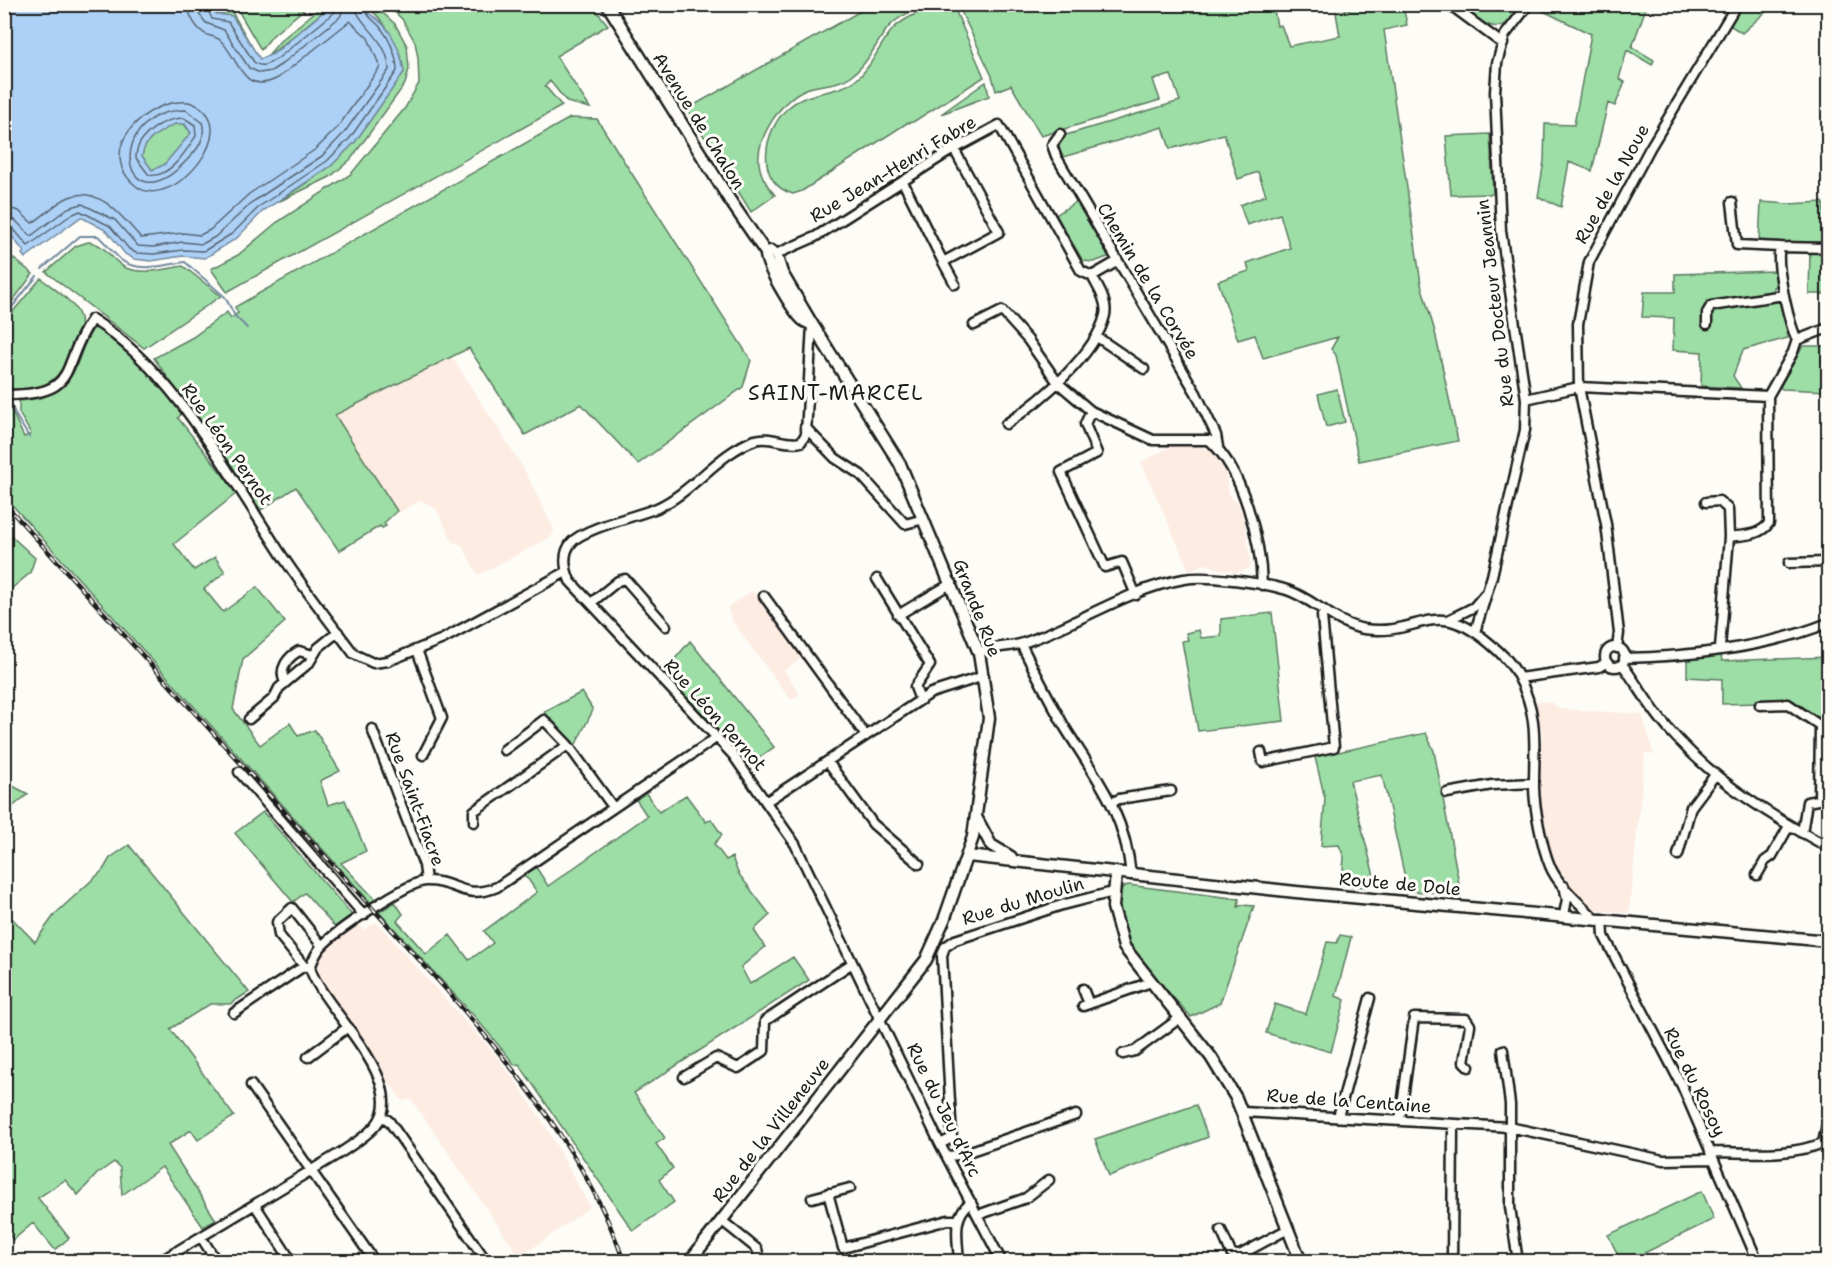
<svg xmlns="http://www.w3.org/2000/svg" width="1833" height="1266" viewBox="0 0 1833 1266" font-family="'Shantell Sans',sans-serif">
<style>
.built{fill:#fdece2}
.green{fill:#9ddda6;stroke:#5c7c61;stroke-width:1.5}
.water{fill:#add1f6;stroke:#73899f;stroke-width:1.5;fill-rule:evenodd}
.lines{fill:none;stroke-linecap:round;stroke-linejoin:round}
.shore{stroke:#566473;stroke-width:1.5}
.stream{stroke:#73899f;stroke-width:2}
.minor-casing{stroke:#1c1c1c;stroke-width:13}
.tertiary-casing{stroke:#1c1c1c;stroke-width:15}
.secondary-casing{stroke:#1c1c1c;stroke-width:15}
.minor{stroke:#fdfcf7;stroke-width:8}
.tertiary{stroke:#fdfcf7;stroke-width:10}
.secondary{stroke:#fdfcf7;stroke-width:10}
.rail-casing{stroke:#1c1c1c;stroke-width:4.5}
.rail{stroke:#fdfcf7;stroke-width:2;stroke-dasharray:7;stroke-linecap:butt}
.labels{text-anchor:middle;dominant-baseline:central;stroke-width:6;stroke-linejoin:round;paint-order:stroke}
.street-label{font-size:18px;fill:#1c1c1c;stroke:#fdfcf7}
.quarter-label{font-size:21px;letter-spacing:1.5px;fill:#1c1c1c;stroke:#fdfcf7}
</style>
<rect width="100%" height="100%" fill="#fdfcf7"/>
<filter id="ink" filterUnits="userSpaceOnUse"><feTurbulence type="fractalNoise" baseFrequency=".0167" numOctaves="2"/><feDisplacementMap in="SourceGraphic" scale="12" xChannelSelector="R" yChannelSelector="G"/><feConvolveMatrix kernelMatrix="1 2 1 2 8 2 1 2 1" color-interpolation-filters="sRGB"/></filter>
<g filter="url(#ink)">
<!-- built -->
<path class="built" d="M452,357L524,469L554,530L551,537L478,575L462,545L453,542L436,509L421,500L398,513L334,415Z
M1193,445L1211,450L1226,472L1228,491L1232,500L1239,505L1245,522L1251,565L1248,569L1234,573L1231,570H1223L1205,564L1189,570L1141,462L1172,446Z
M752,591L802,658L784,670L800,694L791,700L732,621L728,607Z
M1533,701L1551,702L1560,709L1642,714L1654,755L1645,753L1629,913L1593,910L1581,901L1553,860L1540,802L1538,779L1543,733Z
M376,922L493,1052L517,1083L548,1130L590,1207L520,1257L411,1099L402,1101L320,981L318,965L326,949L359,924L364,930Z"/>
<!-- green -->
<path class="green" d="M210,5H228L259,59L232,16L216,14Z
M235,5H309L273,35L261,50Z
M362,5H374L395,24L407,46L409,69L405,84L351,159L330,177L280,201L331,166L355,142L404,72C401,50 383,13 362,5Z
M387,5H592L608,25L556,56L590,108L567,102L550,81L545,86L562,106L227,292L211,269L238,255L276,223L351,174L405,108L419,83L418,58L415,42L402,19Z
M871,5H925C912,11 897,17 887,29C875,45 867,65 851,76C839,85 820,84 806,89C783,98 756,137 759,163C760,175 767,186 775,195L751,212L687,109Z
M933,5H953L984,77L913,122L907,123L802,191L793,194C754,183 763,130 788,108C807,90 836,95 856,80C873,66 879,44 894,28C904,18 921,12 933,5Z
M958,5H1273L1277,26L1281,25L1289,46L1340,36L1336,13L1355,7V5H1403L1407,25L1384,30L1421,284L1435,332L1458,441L1359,461L1336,355L1331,349L1338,337L1263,358L1255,335L1238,340L1218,281L1249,271L1247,263L1290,248L1280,214L1247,225L1240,205L1266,195L1258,172L1238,179L1224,134L1170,149L1163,127L1060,158L1055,147L1063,136L1180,101L1171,75L1153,80L1160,100L1041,136L1011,85L996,91L992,76Z
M1466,5H1524C1518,11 1512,22 1504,25C1491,31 1470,17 1466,5Z
M1548,5H1647L1632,47L1654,60L1652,65L1627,50L1619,79L1625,82L1615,106L1608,103L1592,171L1569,162L1561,207L1538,197L1544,161L1545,124L1574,125L1591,34L1535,7Z
M1740,5H1767L1768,10L1742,33L1728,24Z
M322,6L328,8L265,59L280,41Z
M986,82L989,96L941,114Z
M570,118L597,119L751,360L743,387L638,464L581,404L525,435L469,348L335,415L397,511L384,523L386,526L382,528L380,526L339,551L296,487L261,510L154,358L193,337L227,312L231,318L238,313L235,307Z
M175,124H184L191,133L164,165L152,170L142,156C144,139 161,131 175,124Z
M1490,134L1493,194L1451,195L1446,136Z
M1077,201L1110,256L1094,262L1083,261L1056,215Z
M1761,202L1789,204L1823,202L1828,245L1759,242Z
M88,242C106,243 111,261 126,268C145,275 165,269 183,266L221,296L144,348L46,272L76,246Z
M4,251L33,274L5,311H4Z
M1810,252L1828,253V294H1809Z
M1777,271L1780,286L1774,287V292L1711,304L1709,316L1713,309L1782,299L1788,338L1743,350L1733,376L1741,388L1701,386L1702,352L1673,350L1674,318L1642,317L1644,292H1675V274Z
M41,278C52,288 76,302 80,318C82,328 78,340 74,349C60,379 47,390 13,390L5,381V321Z
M98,328L160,382L182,413L178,418L237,493L174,544L194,570L215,557L225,572L204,589L223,612L257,587L285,622L243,659L233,709L260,745L290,723L298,736L315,730L340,771L320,781L328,805L345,800L366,851L341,863L376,900L371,903L5,497L4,403H8L24,437L31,434L19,413V401C42,400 66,391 76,367C82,353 84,341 93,329Z
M1803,346H1828V391L1782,389L1780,387Z
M1337,389L1345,422L1326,427L1318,394Z
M8,533L35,558L30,573L5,594V538Z
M1272,613L1284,721L1198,731L1182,641L1188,640L1186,633L1199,630L1201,638L1221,636V619Z
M690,641L774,747L751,764L663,673Z
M1721,654L1722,661L1828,657V725L1793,702L1722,704V679L1687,677V659Z
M582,692L593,710L575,746L544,712Z
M1426,733L1434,751L1461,894L1408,891L1382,775L1350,781L1374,876L1364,877L1366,887L1342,885L1344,857L1339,845L1321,846L1325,799L1315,757Z
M5,782L28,794L5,813Z
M645,792L659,812L686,795L706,822L711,819L722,835L714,844L726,860L732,857L738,873L770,915L754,930L765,947L741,967L750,984L793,957L809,980L634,1093L665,1138L656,1144L673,1168L659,1180L674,1202L633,1231L519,1064L515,1065L475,1017L379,912L395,902L403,914L397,921L426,954L450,935L469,960L493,943L484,931L537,892L528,879L523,876L536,867L548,886L647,816L635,798Z
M263,812L352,915L335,927L305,893L293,902L235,833Z
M129,845L249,992L230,1004H210L170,1029L234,1116L198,1140L191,1130L168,1145L216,1220L203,1227L162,1167L122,1195L120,1168L114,1162L97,1174L78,1195L65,1180L38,1198L69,1238L55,1250L33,1223L13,1240L8,1232L5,1234V911L35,942L55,914L103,870L110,858Z
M1128,885L1239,899L1238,907L1242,905L1254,906L1220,1003L1191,1017C1160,981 1112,942 1118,890Z
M1340,935L1351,937L1336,996L1345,1000L1331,1052L1266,1033L1275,1004L1306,1014L1327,942L1337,943Z
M1196,1105L1208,1137L1109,1176L1095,1139Z
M1702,1191L1714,1219L1628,1261H1621L1608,1235Z"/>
<!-- water -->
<path class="water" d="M5,4L210,5L216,14L232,16L260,59L273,54L328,8C374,0 398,33 404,72L355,142L331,166L263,211L237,238L205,258L183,256L151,261L134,259L125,254L107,231L81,217L25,258L22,254L24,252L5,227ZM175,124H185L191,133L164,165L152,170L142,156C144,139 161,131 175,124Z"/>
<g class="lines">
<!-- shore -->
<path class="shore" d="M197,4L199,14L206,23L224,30L249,68L260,73L271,71L282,64L340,17L345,4
M205,4L212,19L228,22L254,62C262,69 270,63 277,59L335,12L337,4
M189,102C251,122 172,215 136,186C92,150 148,97 189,102Z
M186,110L202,122C207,137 198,149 188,159C121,232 102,110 186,110Z
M184,118L195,125L196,136C186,151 169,179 149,175L136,158C136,135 164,118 184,118Z
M4,207L19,211L32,223C44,216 54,204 67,198C98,183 124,219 141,238L183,233L200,235L210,230L249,194L316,149L338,127L380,67L368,38L350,21L278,78C241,97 239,57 220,40C217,37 211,36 207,35C196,29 189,17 188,4
M4,216L15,220L31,236L68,208L82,204L115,220L138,246L153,247L183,242L202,244L215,237L254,201L322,156L344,133L389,70C389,38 356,24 355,4
M4,224L11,226L28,246L71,215L80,211L110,226L129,249L136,253L154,254L183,250L204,251L233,233L260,206L327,161L350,138L397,71C397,56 390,39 380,27C374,20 364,14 363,4"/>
<!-- stream -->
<path class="stream" d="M42,269L80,236H98C106,243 112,252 121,260C137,273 166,265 185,262L225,297L235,316L247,328
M4,317L37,276
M4,386L16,416L29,437"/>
<defs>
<path id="minor" d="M1449,4L1503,44
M1060,134L1052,145L1056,156L1196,393L1216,435L1218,447
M903,182L943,262L999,232L954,149
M1732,202L1737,245L1780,247
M776,254L815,237L947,153L999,125L1081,271L1092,276L1118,261
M943,262L955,284
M812,324L806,434L801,442C785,446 771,435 755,440C718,453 693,492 657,508C637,516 585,528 572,542C562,553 565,569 570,581L733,755L795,844L940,1144L1002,1262
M1707,324V313L1711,306L1784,295
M974,325L1002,311L1028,340L1058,383L1091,411L1153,440H1209C1243,469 1261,542 1262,585
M1097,337L1144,369
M1797,340C1789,323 1775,265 1780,247L1828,248
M1797,340L1828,328
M5,395C83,395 58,367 92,319C175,371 230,477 283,557C305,590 330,622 354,654L373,663L388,661L443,639L566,572
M1526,399L1579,387L1768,396
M1091,411L1085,424L1097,453L1061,472L1105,567L1122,562L1136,595
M1006,424C1039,402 1096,355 1105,315C1108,302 1098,288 1092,276
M805,427L835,458L861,475L905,524L924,519
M1706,502L1719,501L1728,509L1729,537L1720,648
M1729,537C1743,535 1760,536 1769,523L1768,396L1793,352L1797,340
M1789,563L1828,562
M877,579L930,665L915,687L920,700
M764,596L866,736
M591,603L618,581L625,579L666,626
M898,615L952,583
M1448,620L1474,607L1485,594
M1475,632L1492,576L1525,430L1526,399L1501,231L1495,92L1497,63L1505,35L1529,4
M1021,644C1035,672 1049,699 1064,726C1096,778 1125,811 1131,875
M1605 657a10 10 0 1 1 20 0a10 10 0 1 1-20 0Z
M1617,648L1619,633L1606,524L1579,387L1578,324L1589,262L1650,148L1737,4
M417,650L442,718L423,755
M979,653C994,645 1009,648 1023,643C1077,625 1127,589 1184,579C1207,575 1264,583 1287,590C1314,599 1335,624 1364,629C1420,637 1433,596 1488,642C1500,652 1511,662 1518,676C1539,714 1534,745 1534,786C1534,807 1542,847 1550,866C1558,886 1580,903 1594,918
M1624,658C1688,657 1769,647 1828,623
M1622,664C1639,687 1653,713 1673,734C1717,783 1771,816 1828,847
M1519,678L1599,667L1607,662
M285,682C278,669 288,657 299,651L313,655
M1760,705L1788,704L1828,731
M249,719L274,698L279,688L309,663L318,648L338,632
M372,729L424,865L426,881
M504,750L544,720L568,745L613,807
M1261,752L1263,762L1334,747L1322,616L1324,610
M828,762L873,824L919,864
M239,772L364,915
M1447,793L1492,785L1534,783
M1819,798L1820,726
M767,801L931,693L984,676
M1111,803L1119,799L1171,791
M474,822V811L568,745
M1802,833L1807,802L1828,798
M1678,855L1691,807L1715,775
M1757,875L1765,861L1772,856L1789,826
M1564,886L1567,899L1564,915
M1603,919L1604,936L1682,1086L1758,1262
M304,966L279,935L277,922L292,908L322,946
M1083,989L1089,1004
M1083,1006L1151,982
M234,1013L304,966L307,967
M1503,1050L1510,1104V1207L1518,1262
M1123,1054L1135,1051L1180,1018
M308,1057L348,1027
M684,1077L716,1058L738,1068L764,1051L765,1021L851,964
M251,1085L375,1262
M1243,1112L1509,1127L1663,1160L1713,1159
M382,1116L389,1121L487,1262
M1338,1117L1370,998
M1400,1120L1414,1018L1466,1019L1470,1025L1464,1062L1469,1067
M940,1144L952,1138L942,955L945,947L955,940L1062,905L1113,892
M1710,1152C1748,1152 1788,1157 1823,1143L1828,1120
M947,1156L959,1155L1076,1115
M828,1193L843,1248L948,1220H957
M812,1198L850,1188
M255,1205L292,1262
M978,1215L1026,1198L1049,1180
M721,1220L757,1249L760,1262
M1221,1230L1231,1253L1238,1256L1288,1229
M201,1237L217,1262
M174,1252L180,1262
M159,1262L340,1153C352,1145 367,1136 376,1125C411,1082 322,1008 310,968C313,960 315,954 321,947C334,932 407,882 426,881C456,880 463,901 497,887L716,738
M959,1262C958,1239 951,1217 971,1202
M1092,1262L1095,1260
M1452,1262L1453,1124"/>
<path id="tertiary" d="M1116,873L1113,907L1124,947L1211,1057L1236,1098L1301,1262"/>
<path id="secondary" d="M607,4L729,199L766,253
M766,253C764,263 794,313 803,320C803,321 811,324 812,324
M976,817L991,845L1011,857
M968,856L1296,892L1828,941
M689,1262L926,960L944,920L973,837L989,718L979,653L900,464L812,324L782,273L776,254L771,251L766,253"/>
</defs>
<!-- minor casing -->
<use href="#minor" class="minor-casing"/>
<!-- tertiary casing -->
<use href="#tertiary" class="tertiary-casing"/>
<!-- secondary casing -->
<use href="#secondary" class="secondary-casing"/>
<!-- minor -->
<use href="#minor" class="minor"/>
<!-- tertiary -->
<use href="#tertiary" class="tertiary"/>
<!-- secondary -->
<use href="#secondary" class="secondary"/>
<defs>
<path id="rail" d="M4,503L443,986C515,1070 588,1155 624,1262"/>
</defs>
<!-- rail casing -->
<use href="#rail" class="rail-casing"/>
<!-- rail -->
<use href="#rail" class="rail"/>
</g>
</g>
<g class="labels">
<!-- street labels -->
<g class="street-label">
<text transform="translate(699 121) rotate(58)">Avenue de Chalon</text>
<text transform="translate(893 169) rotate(-31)">Rue Jean-Henri Fabre</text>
<text transform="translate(1612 184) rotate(-61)">Rue de la Noue</text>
<text transform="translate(1148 281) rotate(59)">Chemin de la Corvée</text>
<text transform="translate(1495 303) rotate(-97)">Rue du Docteur Jeannin</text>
<text transform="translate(227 444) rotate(55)">Rue Léon Pernot</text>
<text transform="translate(977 608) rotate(69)">Grande Rue</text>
<text transform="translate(715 715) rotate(48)">Rue Léon Pernot</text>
<text transform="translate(415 799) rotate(70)">Rue Saint-Fiacre</text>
<text transform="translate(1400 884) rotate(5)">Route de Dole</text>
<text transform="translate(1023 901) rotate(-17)">Rue du Moulin</text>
<text transform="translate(1695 1082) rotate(64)">Rue du Rosoy</text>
<text transform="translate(1349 1101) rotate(4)">Rue de la Centaine</text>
<text transform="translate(944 1110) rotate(64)">Rue du Jeu d'Arc</text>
<text transform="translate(771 1130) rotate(-52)">Rue de la Villeneuve</text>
</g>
<!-- quarter labels -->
<g class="quarter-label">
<text x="836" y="393">SAINT-MARCEL</text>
</g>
</g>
<!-- margin -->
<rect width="1833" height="1266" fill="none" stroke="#fdfcf7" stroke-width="24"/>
<rect x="12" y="12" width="1809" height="1242" fill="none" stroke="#1c1c1c" stroke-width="2" filter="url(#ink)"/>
</svg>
